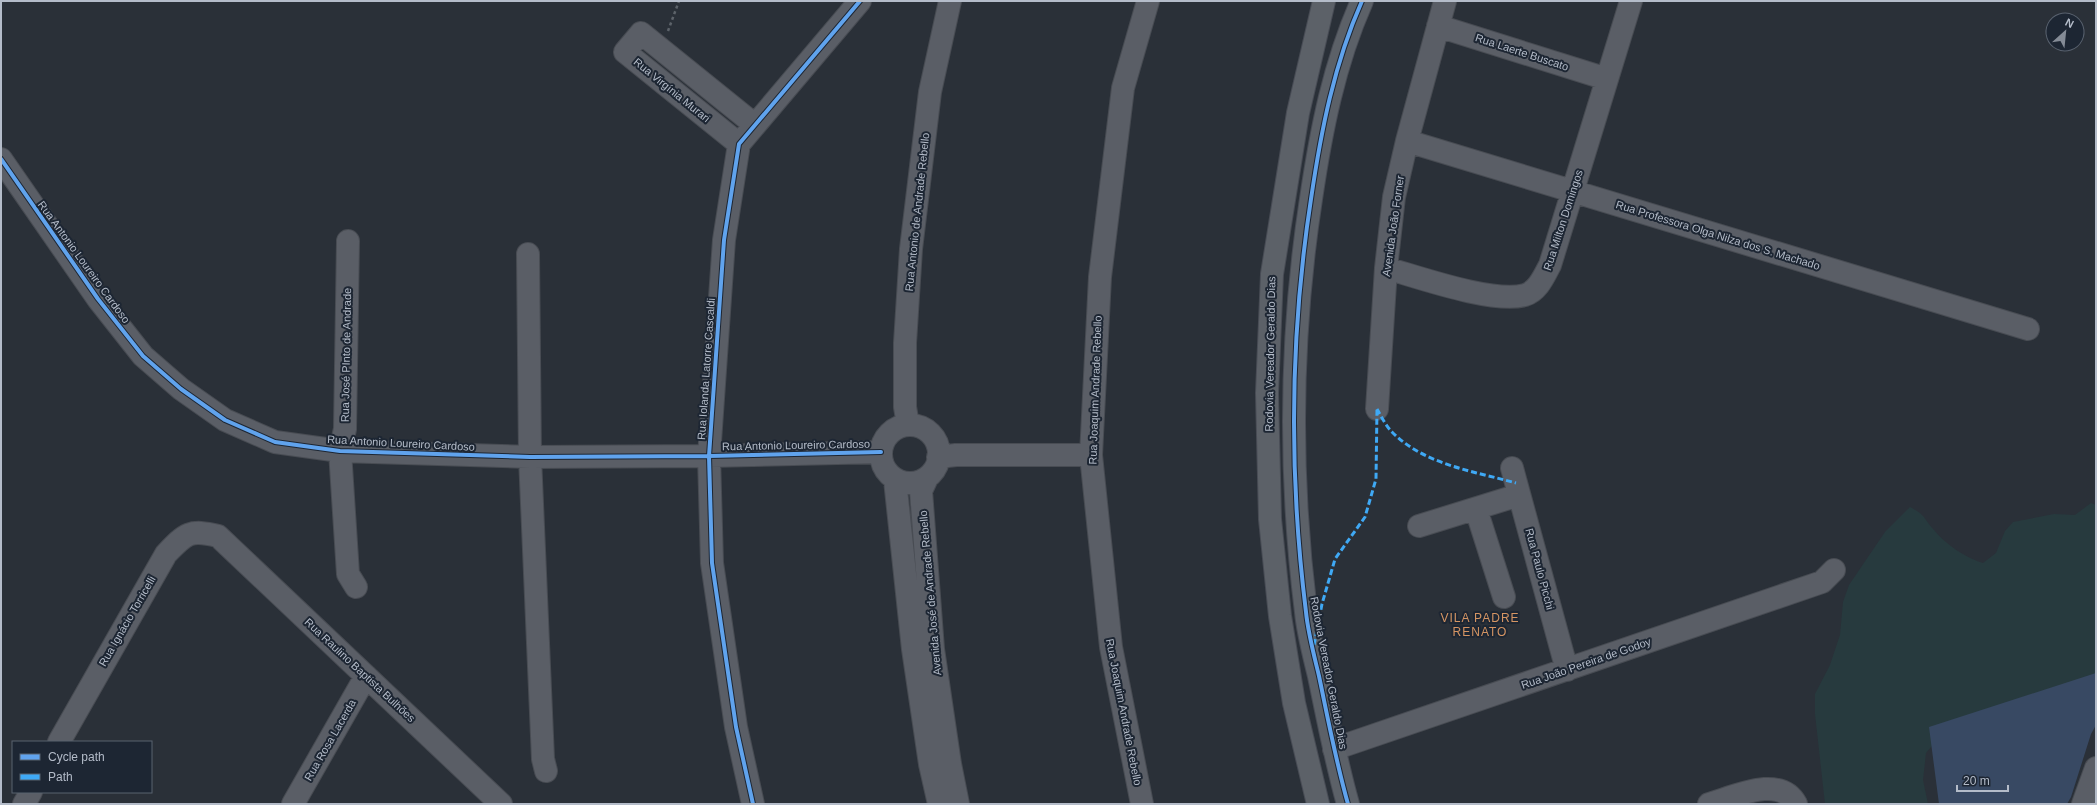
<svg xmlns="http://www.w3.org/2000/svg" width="2097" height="805" viewBox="0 0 2097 805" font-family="Arial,sans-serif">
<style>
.green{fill:#273a3e}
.water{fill:#384963}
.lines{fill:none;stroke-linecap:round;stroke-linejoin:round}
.minor-casing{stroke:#484c53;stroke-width:24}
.major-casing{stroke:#484c55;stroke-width:24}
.path{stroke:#5d636a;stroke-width:2.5;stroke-dasharray:3 3;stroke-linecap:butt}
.minor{stroke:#5a5e66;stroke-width:22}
.major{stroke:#5c6168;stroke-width:22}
.quiet{stroke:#3fa9f5;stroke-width:3;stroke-dasharray:6 3;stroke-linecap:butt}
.cycleway-casing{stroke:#1d2633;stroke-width:6}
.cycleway{stroke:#60a3ed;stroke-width:4}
.labels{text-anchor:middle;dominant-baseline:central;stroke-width:4;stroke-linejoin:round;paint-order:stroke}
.street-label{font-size:11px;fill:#b4bcc9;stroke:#1d2633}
.neighbourhood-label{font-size:12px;letter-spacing:1px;fill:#d59563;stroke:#1d2633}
</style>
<rect width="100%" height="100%" fill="#2a3038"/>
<!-- green -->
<path class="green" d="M2091,503L2096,505V684L1941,735L1926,753L1923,780L1928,804H1825L1815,714V694L1830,665L1840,635L1843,602L1849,585L1885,532L1910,507C1927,516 1922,517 1934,530C1945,544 1966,558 1983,563L1996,553L2005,531L2013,522L2054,514L2075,515Z"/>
<!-- water -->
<path class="water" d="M2096,673V725L2091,734L2071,797L2067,804H1939L1929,727Z"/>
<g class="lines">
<defs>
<path id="minor" d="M1438,26L1607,79
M1407,141L2028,329
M739,144L625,52L641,33L755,125
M1,159L98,299L143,356L181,389L225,420L275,442L340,451L530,457L709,456L881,452
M348,241L345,429L340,451L348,574L356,587
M528,254L530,457L543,759L546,771
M1386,268C1418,277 1494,304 1525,295C1538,291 1544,276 1550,265L1631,1
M1377,409L1386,268L1394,197L1407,141L1445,1
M908,425L905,407V343L911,249L930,92L950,1
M881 454a29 29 0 1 1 58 0a29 29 0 1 1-58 0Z
M938,457L956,455H1091
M1512,468L1567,670
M927,478L921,491L933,649L950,764L958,804
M895,480L913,649L930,764L939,804
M1476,509L1504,597
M1419,526L1519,495
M59,742L166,554C186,533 190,529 218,536L501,804
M1334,749L1822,582L1834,570
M24,804L31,792
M293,804L366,676
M753,804L736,727L712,563L709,456L724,240L739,144L860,1
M1142,804L1111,647L1091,455L1100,277L1123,88L1148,1
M1709,804C1734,797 1780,774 1796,804
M2083,804L2096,768"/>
<path id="major" d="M1318,804L1294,703L1280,616L1270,519L1267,393L1272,274L1298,113L1324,1
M1348,804C1336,762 1328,719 1319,676C1314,655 1308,633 1306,612C1289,476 1290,335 1311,199C1321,131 1334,64 1362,1"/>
</defs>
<!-- minor casing -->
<use href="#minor" class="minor-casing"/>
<!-- major casing -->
<use href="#major" class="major-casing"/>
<!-- path -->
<path class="path" d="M668,31L679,1"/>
<!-- minor -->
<use href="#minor" class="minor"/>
<!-- major -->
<use href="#major" class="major"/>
<!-- quiet -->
<path class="quiet" d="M1377,409C1381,416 1386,426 1392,432C1425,465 1473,471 1516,483
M1314,645L1322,604L1335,559L1365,517L1376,479L1377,409"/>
<defs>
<path id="cycleway" d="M1,159L98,299L143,356L181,389L225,420L275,442L340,451L530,457L709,456L881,452
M753,804L736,727L712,563L709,456L724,240L739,144L860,1
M1348,804C1336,762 1328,719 1319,676C1314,655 1308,633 1306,612C1289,476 1290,335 1311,199C1321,131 1334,64 1362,1"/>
</defs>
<!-- cycleway casing -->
<use href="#cycleway" class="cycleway-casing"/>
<!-- cycleway -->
<use href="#cycleway" class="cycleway"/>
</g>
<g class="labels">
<!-- street labels -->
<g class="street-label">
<text transform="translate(1522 52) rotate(18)">Rua Laerte Buscato</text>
<text transform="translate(672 90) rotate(39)">Rua Virgínia Murari</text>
<text transform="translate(917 212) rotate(-84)">Rua Antonio de Andrade Rebello</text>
<text transform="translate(1563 220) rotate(-72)">Rua Milton Domingos</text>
<text transform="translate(1393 226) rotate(-82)">Avenida João Forner</text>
<text transform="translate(1718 235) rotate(17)">Rua Professora Olga Nilza dos S. Machado</text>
<text transform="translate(84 262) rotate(54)">Rua Antonio Loureiro Cardoso</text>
<text transform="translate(1270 354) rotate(-89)">Rodovia Vereador Geraldo Dias</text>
<text transform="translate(346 355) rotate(-89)">Rua José PInto de Andrade</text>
<text transform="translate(706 369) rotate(-86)">Rua Iolanda Latorre Cascaldi</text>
<text transform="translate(1095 390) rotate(-88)">Rua Joaquim Andrade Rebello</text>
<text transform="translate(401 443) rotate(3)">Rua Antonio Loureiro Cardoso</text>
<text transform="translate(796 445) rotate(-1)">Rua Antonio Loureiro Cardoso</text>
<text transform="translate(1540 569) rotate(75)">Rua Paulo Picchi</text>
<text transform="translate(930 593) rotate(-95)">Avenida José de Andrade Rebello</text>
<text transform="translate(127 621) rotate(-60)">Rua Ignácio Torricelli</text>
<text transform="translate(1586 663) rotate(-19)">Rua João Pereira de Godoy</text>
<text transform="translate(360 670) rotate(43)">Rua Raulino Baptista Bulhões</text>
<text transform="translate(1329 673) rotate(79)">Rodovia Vereador Geraldo Dias</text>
<text transform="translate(1124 712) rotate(79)">Rua Joaquim Andrade Rebello</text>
<text transform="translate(330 740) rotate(-60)">Rua Rosa Lacerda</text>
</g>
<!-- neighbourhood labels -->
<g class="neighbourhood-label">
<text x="1480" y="618">VILA PADRE<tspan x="1480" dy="14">RENATO</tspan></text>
</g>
</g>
<!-- border -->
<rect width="2097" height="805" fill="none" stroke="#b4bcc9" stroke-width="4"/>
<!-- legend -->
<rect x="12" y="741" width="140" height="52" fill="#1d2633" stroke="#59626f"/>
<rect x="20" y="754" width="20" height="6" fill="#60a3ed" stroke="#59626f"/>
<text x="48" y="761" font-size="12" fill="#b4bcc9">Cycle path</text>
<rect x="20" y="774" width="20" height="6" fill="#3fa9f5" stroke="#59626f"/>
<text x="48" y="781" font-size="12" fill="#b4bcc9">Path</text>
<!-- north arrow -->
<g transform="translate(2065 32) rotate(27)"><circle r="19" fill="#1d2633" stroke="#59626f"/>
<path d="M0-3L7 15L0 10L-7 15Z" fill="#848b96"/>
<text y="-6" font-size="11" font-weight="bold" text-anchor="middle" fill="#b4bcc9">N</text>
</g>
<!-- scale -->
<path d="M1957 785v6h51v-6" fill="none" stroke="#b4bcc9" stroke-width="2"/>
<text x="1963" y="785" font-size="12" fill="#b4bcc9" stroke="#1d2633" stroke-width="3" paint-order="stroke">20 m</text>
</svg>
